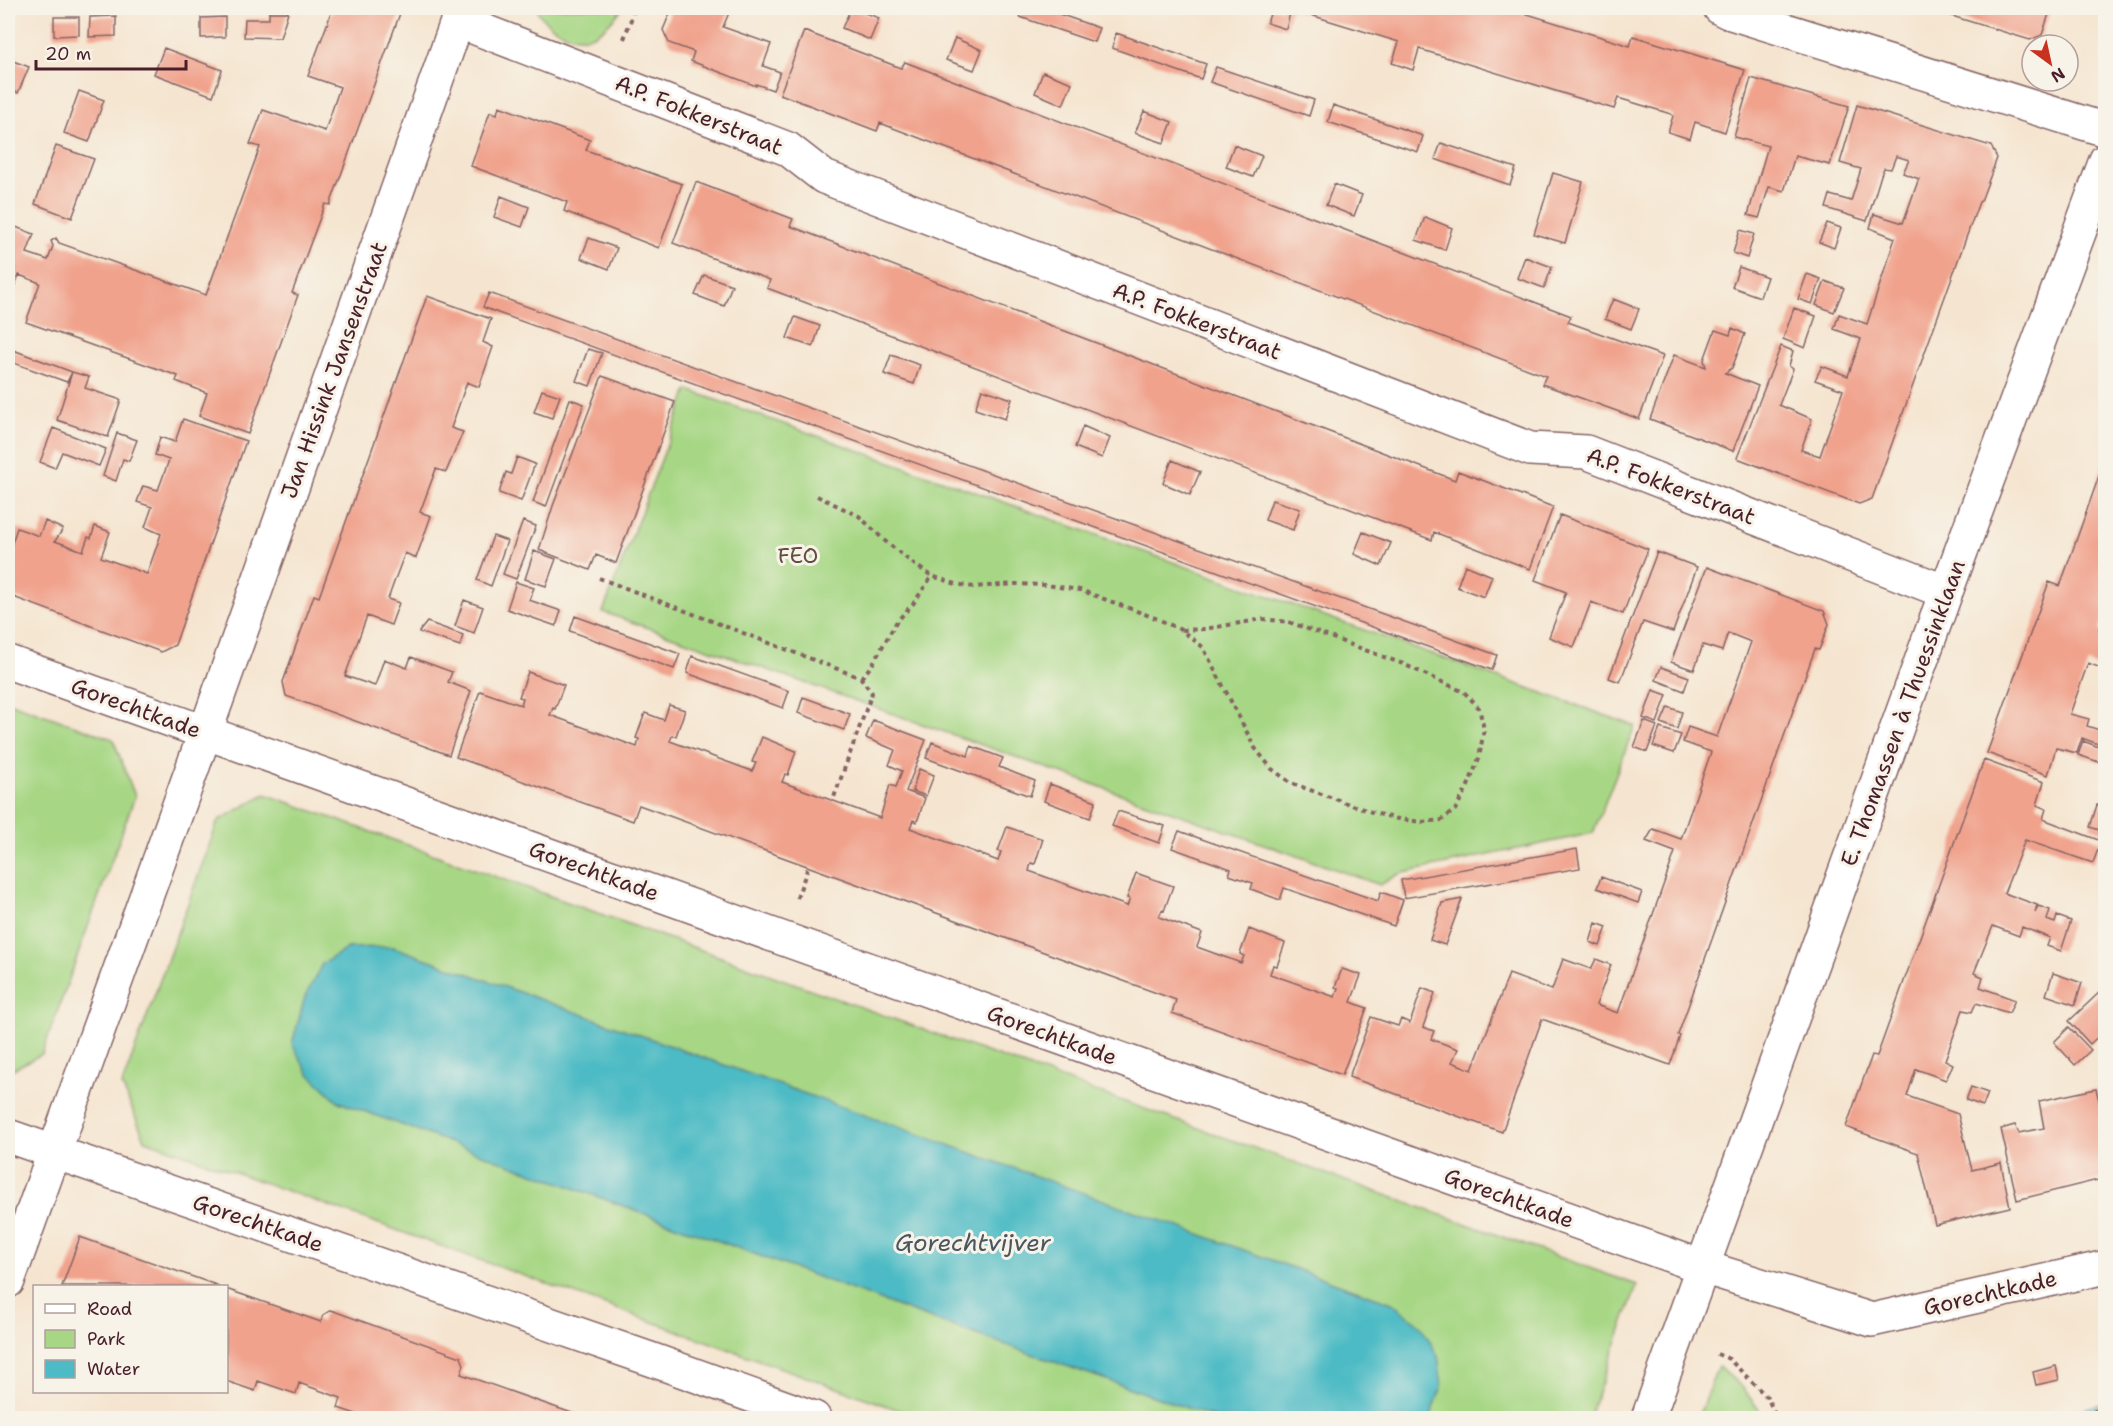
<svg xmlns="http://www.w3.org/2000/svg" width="2113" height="1426" viewBox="0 0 2113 1426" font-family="'Shantell Sans',sans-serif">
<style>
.green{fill:#a7d785;stroke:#787b58;stroke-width:1.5}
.water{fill:#4dbbc5;stroke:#4c6d78;stroke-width:1.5}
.building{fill:#f0a28c}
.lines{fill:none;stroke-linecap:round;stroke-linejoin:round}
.minor-casing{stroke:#866465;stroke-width:36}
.path{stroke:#866465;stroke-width:4;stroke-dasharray:4.5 4.5;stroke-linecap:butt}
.minor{stroke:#fff;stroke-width:33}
.labels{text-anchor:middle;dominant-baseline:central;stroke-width:6;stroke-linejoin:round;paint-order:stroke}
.street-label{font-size:22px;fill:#4a1f2b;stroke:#f7f3e8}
.park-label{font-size:22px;fill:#614d42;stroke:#f7f3e8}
.water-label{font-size:24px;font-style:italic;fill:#4b5661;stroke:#f7f3e8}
</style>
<rect width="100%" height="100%" fill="#f7f3e8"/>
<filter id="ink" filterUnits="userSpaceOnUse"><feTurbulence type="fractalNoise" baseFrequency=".0167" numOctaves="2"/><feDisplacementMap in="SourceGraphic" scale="12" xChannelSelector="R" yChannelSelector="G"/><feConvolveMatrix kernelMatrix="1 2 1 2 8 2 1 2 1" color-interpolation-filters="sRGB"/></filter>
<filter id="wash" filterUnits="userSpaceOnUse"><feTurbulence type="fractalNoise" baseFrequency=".008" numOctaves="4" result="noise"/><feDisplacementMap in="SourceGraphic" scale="24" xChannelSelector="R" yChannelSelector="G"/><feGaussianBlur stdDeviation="1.35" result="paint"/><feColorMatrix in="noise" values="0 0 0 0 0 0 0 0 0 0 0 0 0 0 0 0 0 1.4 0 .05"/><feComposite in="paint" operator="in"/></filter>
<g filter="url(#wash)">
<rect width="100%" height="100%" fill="#f5e5d0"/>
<!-- green -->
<path class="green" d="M536,8H623C614,18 601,35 586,37C567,39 544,25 536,8Z
M688,390L1635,726L1593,833L1399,874L1380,885L603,612Z
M8,702L113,739L135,796L42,1054L8,1072Z
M265,794L1637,1285L1589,1418H1430L1442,1386L1392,1303L393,947L348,948L340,1102L946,1324L1216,1418H921L145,1140L122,1085L218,821Z
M1718,1366L1742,1387L1765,1418H1698Z"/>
<!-- water -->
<path class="water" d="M393,947L1392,1303L1421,1326L1438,1356L1442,1386L1430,1418H1216L946,1324L339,1102L309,1074L292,1044L305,997L322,964L348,948Z
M2105,1403V1418H2048Z"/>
<g id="blocks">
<!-- building -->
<path class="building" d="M333,8H402L330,205L325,204L292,293L298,295L248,434L199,416L207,393L176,381L178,376L26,322L40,283L19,275L9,301H8V224L34,234L27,253L48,260L53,246L51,241L56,238L59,243L206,295L260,147L250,144L263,110L325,131L340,87L308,76Z
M661,8H731L723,27L771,44L763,66L780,72L773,90L756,84V86L691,61L694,52L669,43L663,30L670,13L660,10Z
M851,8L879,18L870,40L842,28Z
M1023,8H1042L1099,28L1094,42L1020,17Z
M1272,8H1508L1630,46L1633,36L1745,70L1725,132L1695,122L1690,139L1668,132L1673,116L1671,114L1618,98L1614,109L1419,49L1413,70L1392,63L1399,42L1291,9L1286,29L1267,23Z
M1926,8H2051L2042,35L2030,40Z
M269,12H288L280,38L244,37L245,19H269Z
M116,16V36L89,37L90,17Z
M54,17H79V35L54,36Z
M225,17V37L201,38V18Z
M804,31L901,68L905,62L999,98L1571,316L1568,322L1663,356L1639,419L1542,384L1546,376L880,123L877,131L780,94Z
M1116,33L1206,64L1201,79L1112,48Z
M955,38L982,50L974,70L946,60Z
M164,48L222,70L213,96L154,74Z
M8,59L29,67L18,93L8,89Z
M1216,67L1314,100L1309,116L1210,82Z
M1043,72L1072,83L1063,105L1035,93Z
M1751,78L1849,106L1830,165L1795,156L1784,191L1769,187L1759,218L1748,215L1768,146L1734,137Z
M79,91L104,100L89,142L64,133Z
M1333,105L1423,136L1418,152L1328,122Z
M1857,105L1991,146L1997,158L1981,201L1979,202L1872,499L1859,504L1737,458L1781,346L1793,351L1789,366L1793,369L1779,405L1812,419L1801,450L1820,456L1843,390L1815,380L1822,366L1848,376L1861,339L1834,329L1839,314L1867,324L1895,238L1870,228L1874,214L1903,223L1918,181L1919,179L1903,173L1909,160L1896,156L1891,169L1884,168L1881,175L1867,221L1826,208L1830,195L1851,201L1861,169L1840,163Z
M499,106L590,140L586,150L682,184L659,248L564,211L567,202L471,166L490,112L497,114Z
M1144,111L1172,122L1164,143L1135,133Z
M1441,143L1516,168L1510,185L1435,159Z
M1234,145L1262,156L1253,177L1226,167Z
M56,146L94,159L72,218L35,204Z
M1553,173L1583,182L1565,243L1534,234Z
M696,182L793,219L790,226L1455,480L1458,471L1553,507L1530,569L1434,532L1432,540L767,288L770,280L673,243Z
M1334,184L1362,195L1354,216L1326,205Z
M501,196L529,207L522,227L494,217Z
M1425,217L1452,228L1445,250L1416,240Z
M1827,223L1841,228L1834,248L1819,242Z
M1740,230L1754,234L1747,258L1733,253Z
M589,238L617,248L609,269L581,258Z
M1525,257L1552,267L1544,288L1517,278Z
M1739,267L1767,277L1760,297L1732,287Z
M1807,274L1821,279L1812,304L1798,299Z
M704,275L732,285L724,306L695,295Z
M1825,281L1844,288L1834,312L1816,305Z
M489,293L1497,655L1492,670L498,313L483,307Z
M427,296L491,319L483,342L493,347L479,387L467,382L451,428L463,432L446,472L436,469L420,512L431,516L416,558L405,553L397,574L388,599L399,603L391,625L367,616L345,676L375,686L384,659L407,668L411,657L452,672L448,682L471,691L449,755L286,696L283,682L314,595L319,597Z
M1613,299L1639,309L1631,329L1605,319Z
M1794,308L1816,316L1805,348L1783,339Z
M795,317L820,326L813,347L787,338Z
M1732,328L1745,334L1732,368L1725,373L1758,386L1733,451L1650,419L1674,355L1706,367L1704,360L1715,330L1730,335Z
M8,348L72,372L67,382L8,361Z
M588,349L602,353L590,386L576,381Z
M891,355L920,365L914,384L884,374Z
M72,372L89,377L85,388L121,400L108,437L57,420Z
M602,376L675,402L616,563L596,555L590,570L539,550L553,506Z
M982,389L1012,399L1005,419L975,409Z
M542,390L560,396L552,418L534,412Z
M570,399L584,404L546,507L533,502Z
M183,419L246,441L175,645L161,652L8,595V555L17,528L39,536L45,521L63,529L55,541L83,551L88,537L91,538L95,526L110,532L101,557L147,574L161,534L145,527L152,507L137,502L143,486L158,490L169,460L155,455L160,437L175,442Z
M1083,426L1110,438L1102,458L1075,447Z
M53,428L106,449L99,466L62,452L55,468L40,462Z
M117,433L137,440L129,461L123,459L116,481L103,476Z
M517,457L535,464L521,501L499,493L506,472L511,474Z
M2105,459L2106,614L2099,629L2106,631V670L2088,663L2070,714L2089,719L2087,726L2106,732V747L2082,738L2077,753L2056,748L2048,775L1987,753L2049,582L2060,586Z
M1172,460L1200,472L1190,495L1163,483Z
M1272,500L1300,509L1293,530L1265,520Z
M1560,515L1648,549L1623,614L1591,602L1574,647L1549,637L1566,592L1535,580Z
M523,521L536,526L516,579L503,574Z
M1363,532L1391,543L1381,566L1354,554Z
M493,536L507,541L491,586L477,580Z
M534,551L556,559L546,586L525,579Z
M1657,552L1697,567L1673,632L1643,622L1620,682L1609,678Z
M1465,565L1492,576L1484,597L1457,587Z
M1707,567L1824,611L1829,624L1819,650L1815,649L1810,663L1678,1035L1680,1036L1670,1065L1542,1019L1502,1132L1349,1077L1371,1017L1398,1026L1401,1019L1410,1023L1422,988L1435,993L1423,1027L1434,1031L1431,1039L1458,1049L1452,1062L1472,1070L1509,974L1552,990L1563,959L1591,969L1596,959L1611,965L1596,1005L1618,1013L1675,852L1646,841L1653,829L1681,839L1711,752L1683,742L1688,727L1717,737L1751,642L1728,633L1722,651L1703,645L1694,670L1671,662Z
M516,582L534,588L529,600L561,611L556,626L507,609Z
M464,600L483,607L474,633L455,626Z
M575,616L680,654L674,669L570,631Z
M427,622L463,635L460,646L419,632Z
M692,656L789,691L783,708L687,673Z
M1661,667L1689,677L1684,691L1656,680Z
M528,672L564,685L555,709L553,708L550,715L637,747L639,739L636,738L645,713L664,720L669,705L685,710L676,736H672L670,741L752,771L756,763L752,762L762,737L796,751L788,775L785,774L782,782L880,818L890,785L896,787L902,771L889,765L895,750L866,738L873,720L926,740L906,791L925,798L917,822L913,820L910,828L998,861L1001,852L998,851L1007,827L1043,839L1035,864L1031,863L1029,871L1127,906L1130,899L1127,898L1136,873L1173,886L1164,911L1162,910L1159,917L1202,933L1197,947L1241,963L1244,956L1240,954L1249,929L1285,943L1277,966L1273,965L1270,974L1335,997L1338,988L1335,987L1342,969L1361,975L1351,1002L1367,1008L1342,1075L1172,1013L1176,1000L639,805L633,821L456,757L480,691L521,705L523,698L519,697Z
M1653,690L1667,695L1657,723L1643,718Z
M803,697L850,714L844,730L798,713Z
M1668,707L1682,712L1677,729L1661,723Z
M1644,721L1657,726L1647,752L1634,747Z
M1660,728L1681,735L1674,753L1653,746Z
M2083,741L2104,749L2099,762L2078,755Z
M932,742L968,756L971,746L1003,758L999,767L1035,781L1030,796L926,758Z
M1984,760L2044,782L2037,805L2046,809L2043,819L2101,841L2093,863L2025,840L2004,893L2037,905L2035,913L2038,906L2050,910L2047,920L2055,923L2057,916L2071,921L2061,951L2047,946L2050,938L2022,927L2019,936L1993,926L1974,973L1983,977L1980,987L2015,1000L2009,1013L1976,1003L1972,1012L1963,1010L1945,1060L1953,1064L1946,1080L1916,1069L1907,1096L1958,1114L1972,1170L2001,1163L2010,1207L1935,1225L1918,1153L1846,1127L1872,1055L1877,1056Z
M919,769L934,775L926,796L912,791Z
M1050,784L1096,801L1090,818L1044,801Z
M2097,805L2106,807L2105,832L2090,827Z
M1118,811L1165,826L1159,843L1112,826Z
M1179,831L1378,901L1381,892L1403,900L1394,926L1284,888L1280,900L1251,889L1253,883L1229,875L1231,869L1172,848Z
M1577,849L1580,868L1404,898L1401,880Z
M1601,877L1642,892L1638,903L1597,888Z
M1462,899L1445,945L1430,940L1442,903Z
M1596,923L1607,927L1600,946L1590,942Z
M2053,973L2082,983L2075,1005L2046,995Z
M2103,989L2106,990V1029L2090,1044L2069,1021Z
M2069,1027L2091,1050L2075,1065L2054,1042Z
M1971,1087L1988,1093L1983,1106L1966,1100Z
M2096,1089L2100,1105L2106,1103V1178L2017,1200L2001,1129L2015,1125L2019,1133L2044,1128L2039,1101Z
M80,1237L219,1286H62Z
M226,1289L321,1322L323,1315L331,1310L461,1357L464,1365L461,1374L586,1418H368L338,1408L341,1398L299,1383L296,1394L258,1381L255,1391L226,1381Z
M2056,1366L2059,1380L2036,1385L2033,1372Z
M2106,1407V1418H2096L2094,1410Z"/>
</g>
</g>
<g filter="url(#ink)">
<use href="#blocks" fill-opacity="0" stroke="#866465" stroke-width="1.5"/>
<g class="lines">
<defs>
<path id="minor" d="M1720,8L1728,12L2106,130
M458,21L788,149L824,177L1530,449L1586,452L1946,592
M8,662L1703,1267L1872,1320L2106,1267
M8,1136L653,1360L814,1418
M8,1281L205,733L462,8
M1648,1418L1946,592L2106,160"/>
</defs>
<!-- minor casing -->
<use href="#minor" class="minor-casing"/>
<!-- path -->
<path class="path" d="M624,39L635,8
M817,496L859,516L885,541L915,565L932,576L956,584L974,587L1015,584L1046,585L1080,590L1158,619L1181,630L1203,647L1255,748L1272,769L1291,783L1374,813L1398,819L1422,822L1442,820L1455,810L1468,786L1479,758L1484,729L1479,708L1464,692L1403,664L1289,622L1263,619L1205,629L1181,630
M599,578L861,678L872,693L833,800
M861,678L872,665L897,621L913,604L932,576
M797,898L808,867
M1717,1354L1729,1359L1767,1397L1777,1418"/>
<!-- minor -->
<use href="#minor" class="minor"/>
</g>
</g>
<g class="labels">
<!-- street labels -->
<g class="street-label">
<text transform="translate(699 115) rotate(22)">A.P. Fokkerstraat</text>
<text transform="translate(1197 321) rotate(21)">A.P. Fokkerstraat</text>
<text transform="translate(334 370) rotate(-70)">Jan Hissink Jansenstraat</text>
<text transform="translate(1671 486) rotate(21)">A.P. Fokkerstraat</text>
<text transform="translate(136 708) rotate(20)">Gorechtkade</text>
<text transform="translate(1903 713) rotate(-70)">E. Thomassen à Thuessinklaan</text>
<text transform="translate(594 871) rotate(20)">Gorechtkade</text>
<text transform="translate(1052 1035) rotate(20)">Gorechtkade</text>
<text transform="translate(1509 1198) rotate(20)">Gorechtkade</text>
<text transform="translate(258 1223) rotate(19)">Gorechtkade</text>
<text transform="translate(1990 1293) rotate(-13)">Gorechtkade</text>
</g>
<!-- park labels -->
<g class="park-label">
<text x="798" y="555">FEO</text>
</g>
<!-- water labels -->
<g class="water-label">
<text x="973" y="1243">Gorechtvijver</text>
</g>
</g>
<!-- margin -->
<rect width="2113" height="1426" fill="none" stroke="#f7f3e8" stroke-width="30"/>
<!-- legend -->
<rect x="33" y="1285" width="195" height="108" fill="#f7f3e8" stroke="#b29e9c" stroke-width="1.5"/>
<rect x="45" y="1304" width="30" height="9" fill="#ffffff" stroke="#b29e9c" stroke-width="1.5"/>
<text x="87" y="1315" font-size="18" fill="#4a1f2b">Road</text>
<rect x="45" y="1330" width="30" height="18" fill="#a7d785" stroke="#b29e9c" stroke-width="1.5"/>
<text x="87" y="1345" font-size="18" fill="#4a1f2b">Park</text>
<rect x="45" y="1360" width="30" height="18" fill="#4dbbc5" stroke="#b29e9c" stroke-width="1.5"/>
<text x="87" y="1375" font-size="18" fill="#4a1f2b">Water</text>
<!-- north arrow -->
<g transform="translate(2050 63) rotate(147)"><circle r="28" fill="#f7f3e8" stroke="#b29e9c" stroke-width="1.5"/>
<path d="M0-4.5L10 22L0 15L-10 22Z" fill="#c8321e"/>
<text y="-9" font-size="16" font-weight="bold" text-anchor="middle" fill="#4a1f2b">N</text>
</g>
<!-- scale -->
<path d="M36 60v9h150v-9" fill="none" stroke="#4a1f2b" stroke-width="3"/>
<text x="45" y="60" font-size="18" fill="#4a1f2b" stroke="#f7f3e8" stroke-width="4.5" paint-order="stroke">20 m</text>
</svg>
